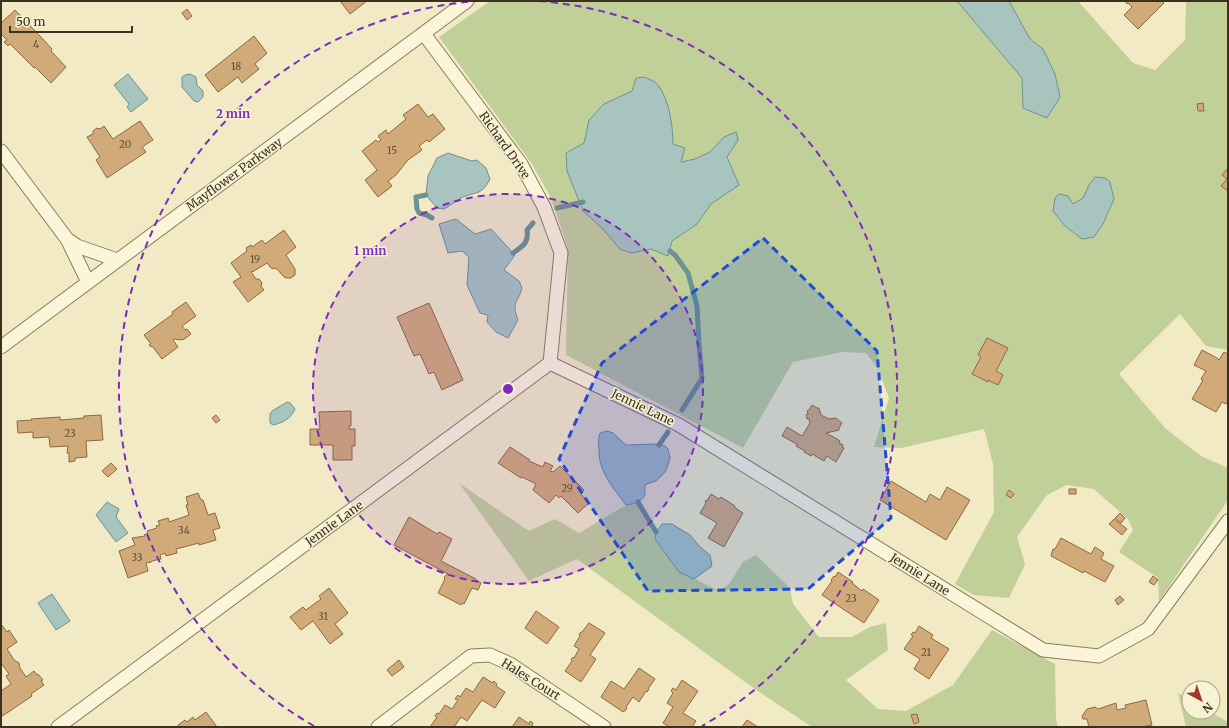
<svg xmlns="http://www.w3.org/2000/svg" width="1229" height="728" viewBox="0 0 1229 728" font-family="Merriweather,serif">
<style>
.green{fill:#c1d098}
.water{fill:#a7c4bf;stroke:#6c938f}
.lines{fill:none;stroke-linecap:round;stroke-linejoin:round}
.stream{stroke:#6c938f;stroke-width:5}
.building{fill:#d1aa79;stroke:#8d693e}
.minor-casing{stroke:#8d7c5a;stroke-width:15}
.minor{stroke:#fbf5d9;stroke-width:13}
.marked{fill:#1d4ed8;fill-opacity:0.2;stroke:#1d4ed8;stroke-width:3;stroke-dasharray:8 5;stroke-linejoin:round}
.ring{fill:none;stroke:#7b2cbf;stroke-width:2;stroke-dasharray:7 5}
.labels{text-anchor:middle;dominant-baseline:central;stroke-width:3;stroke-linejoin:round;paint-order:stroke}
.number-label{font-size:10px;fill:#614f35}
.street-label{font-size:12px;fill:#3c311e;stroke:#f8f2d5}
.centre{fill:#7b2cbf;stroke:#f8f2d5;stroke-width:2}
.ring-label{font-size:12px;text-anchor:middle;font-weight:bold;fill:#7b2cbf;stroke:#f8f2d5;stroke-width:3;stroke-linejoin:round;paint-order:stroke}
</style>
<rect width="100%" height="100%" fill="#f1eac5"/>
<!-- green -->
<path class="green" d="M490,1H1078L1133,63L1155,70L1185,40L1186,1H1228V350L1206,346L1180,314L1119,374L1166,429L1201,456L1228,468V500L1159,601L1158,578L1119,552L1133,530L1128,519L1094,489L1067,485L1047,495L1017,537L1025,564L1009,598L974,595L955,584L994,512L993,464L984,429L901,448L874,447L889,398L878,369L866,353L843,352L793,362L743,448L566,355L568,249L551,198L532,164L439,37Z
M459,483L529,531L555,519L579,533L626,505L632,504L638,502L656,532L655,539L679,571L719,591L729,584L743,562L756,555L790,588L793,604L819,637H852L870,627L886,623L888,650L846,680L878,709L906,711L953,685L992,630L1055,664L1056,719L1058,727H812L752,687L577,559L529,581Z
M1178,693L1189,699V712H1211L1228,722V727H1186Z"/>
<!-- water -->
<path class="water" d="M957,1H1009L1030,39L1043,49L1055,74L1060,97L1047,118L1023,108L1022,78Z
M128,74L148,99L131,112L127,107L129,104L114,85Z
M190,74L196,77L197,85L203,91V97L198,102L194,101L182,87V77L185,75Z
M644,77C649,79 655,81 658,85C669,99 673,126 673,144L685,148L681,162L695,159L710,152L724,137L736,132L738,140L727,157L739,185L711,204L697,224L672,241L668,256L651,249L631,253L620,249L601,227L583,211L567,171L566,153L584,143L589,120L604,104L632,91L636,78Z
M448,153L472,161L477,160L486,168L490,179C481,197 475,191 461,198C455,201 450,206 444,209L437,208L426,195L428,176L437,158Z
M1095,177L1105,178L1110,182L1114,199L1103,224L1094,237L1082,239L1065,226L1053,211L1055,198L1059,194L1068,196L1073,204L1083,198L1089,185Z
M456,219L475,234L491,229L515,255L504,270L519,281L522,288C518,304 511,301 518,320L508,338L496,332L487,322L488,315L480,313L467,285L469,257L462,251L448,253L439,224Z
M287,402L290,403L295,409C291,419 282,423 273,425L270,423V414L272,411Z
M607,431L613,433L626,445L655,444L665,446L668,449L670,458L666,471L656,481L646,484C644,488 645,489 645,494C643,502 633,504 626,505C614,489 599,472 599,452C599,443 597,443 600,433Z
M107,502L119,509L116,517L128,533L116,542L96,515Z
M662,524H672L690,535L699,546L710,555L712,566L694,579L679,572L655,539L656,532Z
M52,594L70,621L56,630L38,603Z"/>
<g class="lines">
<!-- stream -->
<path class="stream" d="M426,195L416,197L417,209L419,213L427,215L432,218
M557,208L583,202
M670,251L675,255L688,273L697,306L699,343L702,378L682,410
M513,253C523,246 529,243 527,230L533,223
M659,445L668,432
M638,502L656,532"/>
</g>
<!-- building -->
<path class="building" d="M340,1H367L350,14Z
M1125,1H1162L1164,3L1138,29L1124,15L1132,7L1128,3L1127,4Z
M187,9L192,16L187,20L182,13Z
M15,10L40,36L52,49L51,51L66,67L51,83L35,67L34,68L10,44L8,46L4,42L7,40L1,34V23Z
M254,36L267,53L255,64L259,69L242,83L238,77L218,92L205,75Z
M1203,103L1204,111H1198L1197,104Z
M418,104L428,117L433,114L445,129L429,142L427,140L419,146L422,150L408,160L396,175L388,181L392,186L378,197L365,180L377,170L362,151L376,140L378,142L381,140L378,136L386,130L388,134L406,119L403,115Z
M140,121L153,140L142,147L146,152L107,178L96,160L100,157L87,137L93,134V131L97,128L100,129L104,126L113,139Z
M1228,168V191L1221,186L1227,179L1222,175Z
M284,230L296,247L286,255L295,269V275L291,278H287L284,277L277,269L271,268L267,263L254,271L251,272L256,279H259L262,283L261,286L264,290L248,302L233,282L241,277L231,263L247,251L246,248L251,245L252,247L262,240L265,244Z
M186,302L196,316L182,326L185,330L187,329L191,334L183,340V339L180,340L175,339L173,340L178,347L162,359L152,346L151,347L149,345L151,344L144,335L173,314L172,312Z
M429,303L463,380L442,390L434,372L429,374L420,354L414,356L397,317Z
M987,338L1008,348L996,371L1003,375L998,385L988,380V382L972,374L981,357L978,355Z
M1202,350L1217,358L1219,360L1224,352L1228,354V391L1227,393L1228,394V400L1226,404L1222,402L1216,412L1192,399L1203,380L1201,379L1206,371L1194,365Z
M812,405L817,408H819L821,415L829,419L836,418L837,419L842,423L839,428V430L826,433L837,439L840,441L839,443L843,445L842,447L844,448L836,462L827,456L824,461L812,454L811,456L804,452L805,451L796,446L797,444L782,436L787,427L802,436L810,423L809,419H807L806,415L808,414L807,411L809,410Z
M351,411V426H349V429H355V446H352V460H333V445H310V429H320L319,412Z
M101,415L103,440L86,441L87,457L75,458V461L69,462V453H67L68,446L50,447L49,437L33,438V432L18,433L17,421L32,420L31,419L60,417V420L84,418V416Z
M216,415L220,420L216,423L212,418Z
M510,447L530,460L529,461L543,467L545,462L553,466L550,471L553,472L560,466L584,490L581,494L589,503L578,513L561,496L559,498L556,495L549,503L533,490L536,484L522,477L521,478L498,463Z
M111,463L117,469L108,477L102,471Z
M891,481L926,502L930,494L940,500L947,487L970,500L946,540L880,500Z
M1069,489H1076V494H1069Z
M1009,490L1014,494L1011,498L1006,495Z
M198,493L201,500H203L208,515L215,513L220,528L213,530L216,540L199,545V543L176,549L177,553L166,556L165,553L160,555L161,559L152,561L150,563V562L146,563L148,571L128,578L119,551L135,545L132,538L145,536L144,535L148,533L147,531L157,528L156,526L160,525L158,521L168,518L169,522L189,515L186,505H188L186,497Z
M711,494L719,499L721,497L735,506L734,507L743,513L724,547L708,538L717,523L700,513L706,503L705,502L706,500L707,501Z
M1120,513L1125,518L1121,523L1115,518Z
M409,517L437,534L439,532L452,539L441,561L476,579V580L481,583L478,590L472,588L464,604L462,603L461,605L438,593L445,579L444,578L446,575H447L448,574L394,545Z
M1114,519L1127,529L1122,535L1109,524Z
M1061,538L1091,554L1095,547L1104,553L1101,559L1114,566L1105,582L1084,571L1083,573L1051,556L1053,549H1055Z
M838,572L853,582L852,583L862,591L863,589L879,600L864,623L822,595L832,581L831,580L834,576L835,577Z
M1153,576L1158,580L1154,585L1149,582Z
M329,588L348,613L335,624L343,634L330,644L313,621L301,630L290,617L303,607L306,610L321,599L319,596Z
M1120,596L1124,600L1118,605L1115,600Z
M536,611L559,627L547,644L525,628Z
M589,623L605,633L590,655L596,659L581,682L565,671L572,661L571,660L573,657L574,658L579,649L574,646L580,636L579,634L581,632H582Z
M1,624L7,632L9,630L17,642L7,649L14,660L19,663L20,668L26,677L34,671L37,675L38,674L43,680L41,681L44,685L31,694L32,696L1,717V691L11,684L6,676L9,674L1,663Z
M919,626L933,635L931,638L949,649L929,679L914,669L920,659L904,649L913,636L911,635L913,632L915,633Z
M399,660L404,667L392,676L387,670Z
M639,668L655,679L648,689H649L647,692L646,691L639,702L633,697L626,707L627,708L625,711H624L623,712L601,697L611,681L624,689Z
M483,677L493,683L494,681L497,684L496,686L505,692L495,708L482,700L467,721L461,717L454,727H430L437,717L435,716L437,713L439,714L445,705L452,709L458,700L455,699L458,695L460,697L466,688L473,692Z
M682,680L698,691L683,713L696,721L692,727H670L663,723L673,707L667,703L673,693L671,691L673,688L676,690Z
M1146,700L1152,725L1142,727H1089L1087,719H1083L1082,716L1087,709L1095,707L1098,709L1116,703L1117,710L1126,708L1125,705Z
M206,712L217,727H178V725L185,720L187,722L193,717L195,720Z
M917,714L919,722L914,724L911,715Z
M519,717L529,724L530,721L533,723L532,725L534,727H512Z
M747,720L758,727H742Z"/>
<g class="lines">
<defs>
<path id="minor" d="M424,34L521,164L544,207L561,253L550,363
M1,151L67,239L88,282
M67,239L77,246L117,260
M1,347L467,1
M58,727L550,363L679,425L1043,650L1099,656L1148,629L1228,521
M378,727L471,656L490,655L510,664L604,727"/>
</defs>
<!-- minor casing -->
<use href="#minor" class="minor-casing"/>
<!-- minor -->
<use href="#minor" class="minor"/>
</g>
<!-- marked area -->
<path class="marked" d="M763,238L877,351L891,518L808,589L648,591L559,459L602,363Z"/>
<!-- distance rings -->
<circle cx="508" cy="389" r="195" fill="#7b2cbf" fill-opacity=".12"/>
<g class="ring">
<circle cx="508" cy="389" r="195"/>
<path d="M314 726A389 389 0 0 1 477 1M539 1A389 389 0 0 1 702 726"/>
</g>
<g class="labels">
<!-- number labels -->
<g class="number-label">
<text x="36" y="44">4</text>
<text x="236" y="66">18</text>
<text x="125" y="144">20</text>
<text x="392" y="150">15</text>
<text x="255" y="259">19</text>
<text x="70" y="433">23</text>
<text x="567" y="488">29</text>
<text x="184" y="530">34</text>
<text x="137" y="557">33</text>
<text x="851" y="598">23</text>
<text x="323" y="616">31</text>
<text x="926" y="652">21</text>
</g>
<!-- street labels -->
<g class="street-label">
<text transform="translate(505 145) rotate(55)">Richard Drive</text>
<text transform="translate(234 174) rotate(-36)">Mayflower Parkway</text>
<text transform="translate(643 407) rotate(26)">Jennie Lane</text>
<text transform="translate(334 523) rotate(-36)">Jennie Lane</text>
<text transform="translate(920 574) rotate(32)">Jennie Lane</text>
<text transform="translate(531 679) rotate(32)">Hales Court</text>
</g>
</g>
<circle cx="508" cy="389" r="6" class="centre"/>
<g class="ring-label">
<text x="233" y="118">2 min</text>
<text x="370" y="255">1 min</text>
</g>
<!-- border -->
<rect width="1229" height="728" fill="none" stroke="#3c311e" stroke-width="4"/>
<!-- north arrow -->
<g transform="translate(1201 700) rotate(140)"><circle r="19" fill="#f8f2d5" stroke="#ada58c"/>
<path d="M0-3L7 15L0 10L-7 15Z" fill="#9f3726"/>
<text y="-6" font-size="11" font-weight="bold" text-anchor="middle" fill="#3c311e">N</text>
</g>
<!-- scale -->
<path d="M10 26v6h122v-6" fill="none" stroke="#3c311e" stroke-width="2"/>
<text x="16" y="26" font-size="12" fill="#3c311e" stroke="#f8f2d5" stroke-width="3" paint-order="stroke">50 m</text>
</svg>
